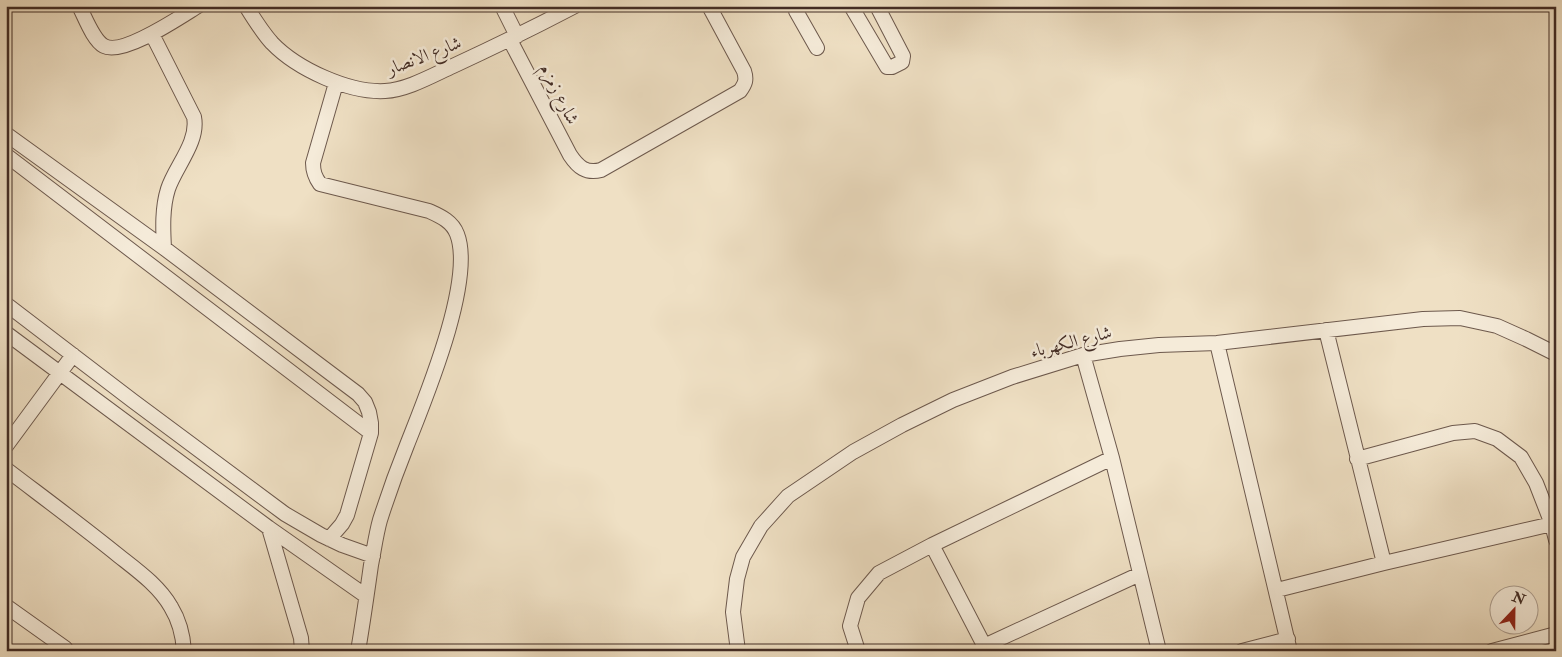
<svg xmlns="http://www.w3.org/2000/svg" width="1562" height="657" viewBox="0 0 1562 657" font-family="'IM FELL Double Pica',Amiri,serif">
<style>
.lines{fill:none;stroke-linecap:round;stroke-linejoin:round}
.minor-casing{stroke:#6d594d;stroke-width:16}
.minor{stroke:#f5ebd9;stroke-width:14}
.labels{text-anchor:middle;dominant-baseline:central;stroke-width:5;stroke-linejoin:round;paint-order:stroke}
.street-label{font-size:18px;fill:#422c25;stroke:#f5ebd9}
</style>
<rect width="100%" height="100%" fill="#efe0c4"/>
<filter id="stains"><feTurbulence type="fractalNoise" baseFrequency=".004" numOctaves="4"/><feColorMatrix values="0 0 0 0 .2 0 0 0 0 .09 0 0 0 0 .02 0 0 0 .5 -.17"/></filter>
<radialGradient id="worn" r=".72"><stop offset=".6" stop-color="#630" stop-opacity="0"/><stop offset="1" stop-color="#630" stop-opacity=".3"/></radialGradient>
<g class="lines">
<defs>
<path id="minor" d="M79,6C85,17 93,40 104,46C123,56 180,17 198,6
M246,6C254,19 262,32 272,43C297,69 349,93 385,91C407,90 433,75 453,66C494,47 535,27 575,6
M502,6L517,36
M798,6L796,11L817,48
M851,6L887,67H892L902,62L903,56L877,6
M152,34L194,117C199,142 175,167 168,189C162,208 163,229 164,248
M510,40L570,155C578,167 586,174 601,170L740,91C745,84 747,80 744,71L709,6
M336,83L313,163C313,172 315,177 320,184L429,211C440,216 452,221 457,234C475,280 425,399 407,445C397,470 388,495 380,520C376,534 374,550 371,565C367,593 363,622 358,651
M6,134L164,248L358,394L365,402L369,412L371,423V433L347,515L342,524L329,539
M6,155L371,433
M6,304L133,401L285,514L321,535L342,545L373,556
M1326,330L1384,563
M6,333L269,528L366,596
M1217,343L1290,651
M1083,355L1112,458L1159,651
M6,446L73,355
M1357,459L1453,433L1475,431L1497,439L1521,457L1536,483L1552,524L1556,540
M6,469C44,498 82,526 119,556C138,571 159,586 171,607C179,620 183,635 184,651
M269,528L301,638L302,651
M932,545L987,651
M1277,590L1384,563L1552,524
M6,606L65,648L67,651
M984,646L1140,574
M738,651L733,612L737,579L743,557L761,526L788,496L853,452L902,425L953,400L1012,377L1083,355L1120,349L1159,345L1217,343L1423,319L1460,318L1497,326L1526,339L1556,354
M858,651L850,626L858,598L879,573L932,545L1112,458
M1242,651L1288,639
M1492,651L1556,634"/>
</defs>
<!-- minor casing -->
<use href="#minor" class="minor-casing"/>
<!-- minor -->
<use href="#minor" class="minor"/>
</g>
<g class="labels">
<!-- street labels -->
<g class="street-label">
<text transform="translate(424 56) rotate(-21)">شارع الانصار</text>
<text transform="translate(559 94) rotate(63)">شارع زمزم</text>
<text transform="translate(1071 342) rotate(-14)">شارع الكهرباء</text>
</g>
</g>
<!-- margin -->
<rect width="1562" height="657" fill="none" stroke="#efe0c4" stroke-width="25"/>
<rect x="8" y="8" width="1547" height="642" fill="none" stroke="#422c25" stroke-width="2.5"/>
<rect x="12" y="12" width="1537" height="632" fill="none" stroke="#422c25"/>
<!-- north arrow -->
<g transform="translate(1514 610) rotate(22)"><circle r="24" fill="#f5ebd9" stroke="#ad9f91"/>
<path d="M0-4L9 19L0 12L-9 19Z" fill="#8f2418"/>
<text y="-8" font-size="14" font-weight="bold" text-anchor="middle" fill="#422c25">N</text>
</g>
<rect width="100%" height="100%" filter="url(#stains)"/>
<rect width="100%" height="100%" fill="url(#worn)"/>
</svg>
